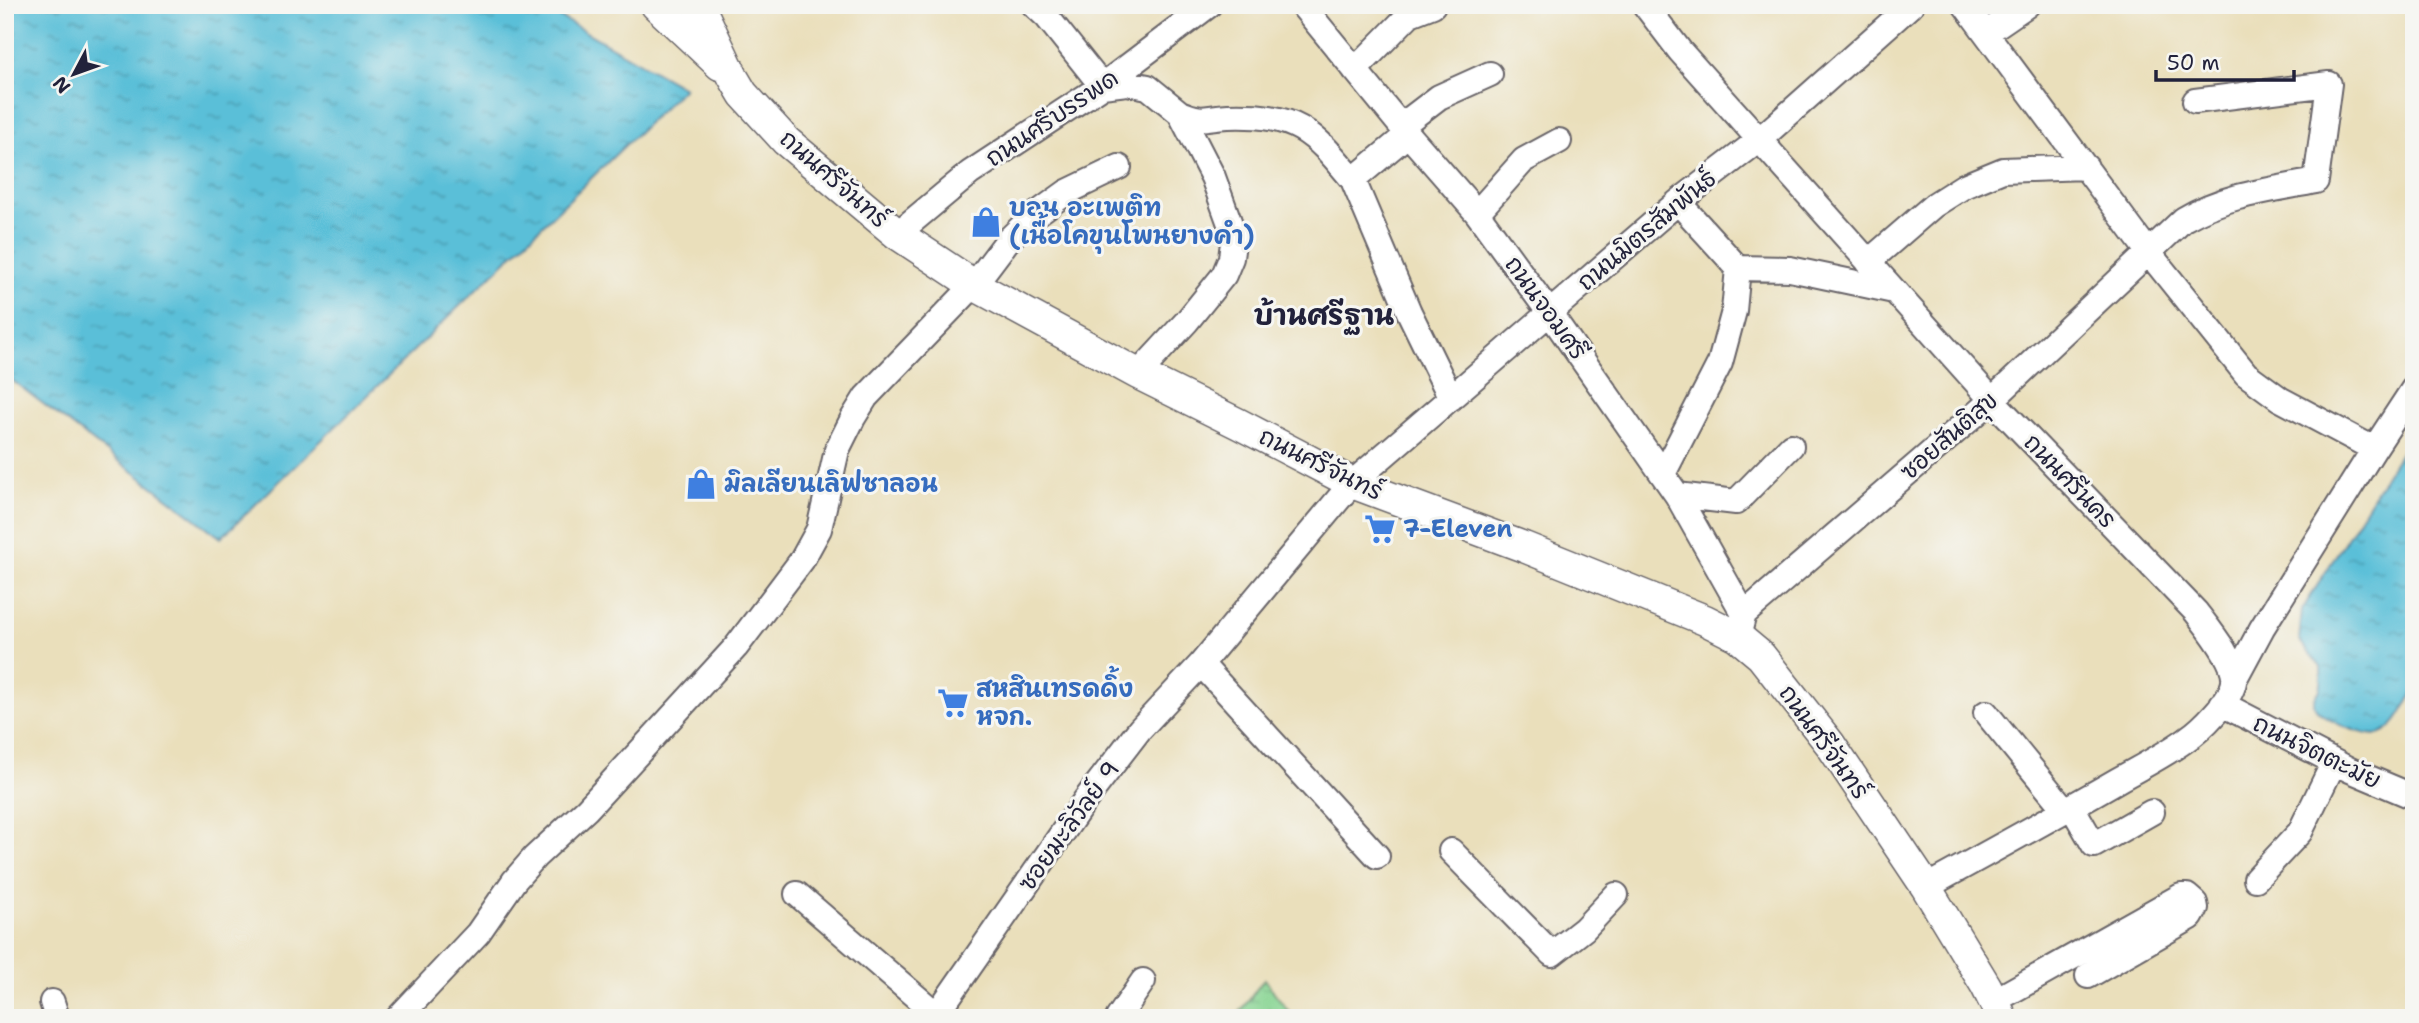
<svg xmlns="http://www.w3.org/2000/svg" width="2419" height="1023" viewBox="0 0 2419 1023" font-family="'Shantell Sans','Playpen Sans Thai',sans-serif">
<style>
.wetland{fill:url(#wetland-marsh);stroke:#547b66;stroke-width:2}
.water{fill:url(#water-ripples);stroke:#3e708a;stroke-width:2}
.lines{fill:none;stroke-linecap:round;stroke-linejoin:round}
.minor-casing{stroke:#686468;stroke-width:28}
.major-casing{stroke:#686468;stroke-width:33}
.minor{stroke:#fff;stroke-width:24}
.major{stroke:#fff;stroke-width:30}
.labels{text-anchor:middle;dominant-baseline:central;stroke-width:6;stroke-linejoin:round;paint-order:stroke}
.street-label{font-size:24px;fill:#22223b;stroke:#f6f6f2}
.shop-label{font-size:24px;font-weight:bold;fill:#366cbe;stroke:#f6f6f2;text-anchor:start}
.quarter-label{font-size:28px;font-weight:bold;fill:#22223b;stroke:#f6f6f2}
</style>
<defs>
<pattern id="wetland-marsh" width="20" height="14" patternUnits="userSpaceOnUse" patternTransform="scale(1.75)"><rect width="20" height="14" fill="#87d492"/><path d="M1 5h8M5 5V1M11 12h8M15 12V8" fill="none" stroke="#74b67f"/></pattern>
<pattern id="water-ripples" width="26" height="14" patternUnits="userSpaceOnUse" patternTransform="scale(1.75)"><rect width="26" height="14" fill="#5abfd8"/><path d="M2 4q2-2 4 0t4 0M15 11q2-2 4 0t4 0" fill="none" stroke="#4a9bb0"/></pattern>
</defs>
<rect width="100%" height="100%" fill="#f6f6f2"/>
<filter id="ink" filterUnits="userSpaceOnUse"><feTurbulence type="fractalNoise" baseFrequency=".0143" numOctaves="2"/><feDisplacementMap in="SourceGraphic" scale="14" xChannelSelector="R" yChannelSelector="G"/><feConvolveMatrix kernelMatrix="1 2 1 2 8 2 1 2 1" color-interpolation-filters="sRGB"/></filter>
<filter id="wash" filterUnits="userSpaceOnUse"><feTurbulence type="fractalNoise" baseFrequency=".00686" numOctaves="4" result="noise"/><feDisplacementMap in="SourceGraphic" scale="28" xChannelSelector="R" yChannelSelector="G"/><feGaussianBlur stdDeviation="1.57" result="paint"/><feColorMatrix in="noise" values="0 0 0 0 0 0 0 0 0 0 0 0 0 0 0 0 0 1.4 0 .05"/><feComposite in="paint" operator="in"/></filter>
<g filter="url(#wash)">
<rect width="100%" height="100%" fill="#eadfbb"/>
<!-- wetland -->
<path class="wetland" d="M1264,979L1294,1018H1236Z"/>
<!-- water -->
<path class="water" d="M5,5H531L549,11L684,88L221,538L5,375Z
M2414,440V691C2405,706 2397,728 2380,734C2368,739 2315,718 2314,704C2313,698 2319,694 2320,689C2322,682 2321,673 2321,667L2299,640L2302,610L2406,443Z"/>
</g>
<g filter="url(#ink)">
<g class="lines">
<defs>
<path id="minor" d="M1034,5L1047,17L1102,86L1127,83L1148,87L1180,113L1213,177L1234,235L1231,258L1224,275L1187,321L1138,374
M1302,5L1401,126L1477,213L1549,312L1677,495L1744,614L1740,629
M1645,5L1680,51L1992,400L2196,612C2208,628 2237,662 2234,682C2231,700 2202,729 2187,739C2165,755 2141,767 2118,780C2054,817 1990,852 1926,887
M1965,5L2149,253L2246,374L2280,399L2374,449L2262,628L2234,680
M1986,33L2027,5
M1355,70L1410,14L1433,5
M1180,113C1205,123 1203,117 1228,116C1296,114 1312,130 1353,180L1408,134
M1401,126L1439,97L1490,74
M1353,180L1409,312L1451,398
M1678,202L1738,268L1790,269L1894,291
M1477,213L1524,160L1559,141
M897,234L970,173L1102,86L1209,5
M1868,262L1934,205L1964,186L2003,170L2086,167
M2374,449L2414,388
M1663,474L1720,363L1734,311L1738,268
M1677,495L1736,502L1791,446
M1744,614L1992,400L2184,219C2225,195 2271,190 2316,181L2329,84L2195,101
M1201,664L1377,856
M2222,704L2350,770L2414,797
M1986,713L2066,811
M2072,807L2094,845L2152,812
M1451,851L1552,954L1584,929L1616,895
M2256,879L2300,832L2334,762
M797,894L936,1014
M1994,1001L2181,896H2187L2195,903L2196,908L2191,917L2088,976
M52,1002L57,1018
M398,1018L478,933L514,881L535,857L587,809L736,647L771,601L802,560L819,529L837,450L853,418L866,397L974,285L1008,240L1031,218L1067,192L1119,167
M934,1018L1086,799L1140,729L1201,664L1352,483L1678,202L1759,140L1911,5
M1118,1018L1143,981"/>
<path id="major" d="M656,5L720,65
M699,5L733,77L743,94L786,141L897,234L974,285L1138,374L1239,424L1352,483L1524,547L1705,620L1737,636L1761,656L1830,744L1926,887L1986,986L2002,1018"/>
</defs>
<!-- minor casing -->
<use href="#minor" class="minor-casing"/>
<!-- major casing -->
<use href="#major" class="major-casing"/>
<!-- minor -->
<use href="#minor" class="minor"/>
<!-- major -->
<use href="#major" class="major"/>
</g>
</g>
<!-- icons -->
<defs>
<symbol id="shop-bare" viewBox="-9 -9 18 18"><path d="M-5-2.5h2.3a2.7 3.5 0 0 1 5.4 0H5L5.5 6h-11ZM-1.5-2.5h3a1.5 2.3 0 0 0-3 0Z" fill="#3f7fe0" stroke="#f6f6f2" stroke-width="2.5" paint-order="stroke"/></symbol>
<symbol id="supermarket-bare" viewBox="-9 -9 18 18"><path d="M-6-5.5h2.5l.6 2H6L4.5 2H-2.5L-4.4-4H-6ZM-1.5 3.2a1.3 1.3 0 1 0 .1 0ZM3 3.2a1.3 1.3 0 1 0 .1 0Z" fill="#3f7fe0" stroke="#f6f6f2" stroke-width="2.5" paint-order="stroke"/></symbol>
</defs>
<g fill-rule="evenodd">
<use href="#shop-bare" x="964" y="200" width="44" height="44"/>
<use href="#shop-bare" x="679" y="462" width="44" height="44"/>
<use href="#supermarket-bare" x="1358" y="507" width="44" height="44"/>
<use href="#supermarket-bare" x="931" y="681" width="44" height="44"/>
</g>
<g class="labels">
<!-- street labels -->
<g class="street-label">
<text transform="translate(1052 118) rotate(-34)">ถนนศรีบรรพด</text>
<text transform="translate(834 179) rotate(41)">ถนนศรีจันทร์</text>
<text transform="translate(1647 230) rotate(-40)">ถนนมิตรสัมพันธ์</text>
<text transform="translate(1546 308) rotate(54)">ถนนจอมศรี</text>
<text transform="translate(1949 436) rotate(-41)">ซอยสันติสุข</text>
<text transform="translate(1321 464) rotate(26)">ถนนศรีจันทร์</text>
<text transform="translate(2070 481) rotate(46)">ถนนศรีนคร</text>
<text transform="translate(1824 742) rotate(54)">ถนนศรีจันทร์</text>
<text transform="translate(2317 752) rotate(26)">ถนนจิตตะมัย</text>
<text transform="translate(1069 826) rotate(-54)">ซอยมะลิวัลย์ 9</text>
</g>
<!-- shop labels -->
<g class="shop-label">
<text x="1009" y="208">บอน อะเพติท<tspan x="1009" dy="28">(เนื้อโคขุนโพนยางคำ)</tspan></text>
<text x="724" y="484">มิลเลียนเลิฟซาลอน</text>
<text x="1403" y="529">7-Eleven</text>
<text x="976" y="689">สหสินเทรดดิ้ง<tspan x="976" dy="28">หจก.</tspan></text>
</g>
<!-- quarter labels -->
<g class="quarter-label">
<text x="1324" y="315">บ้านศรีฐาน</text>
</g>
</g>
<!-- margin -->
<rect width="2419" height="1023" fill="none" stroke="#f6f6f2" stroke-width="28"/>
<!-- north arrow -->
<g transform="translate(74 74) rotate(229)" stroke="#f6f6f2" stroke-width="5" paint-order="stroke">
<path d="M0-5L12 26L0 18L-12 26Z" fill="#22223b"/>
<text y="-10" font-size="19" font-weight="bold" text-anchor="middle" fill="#22223b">N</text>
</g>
<!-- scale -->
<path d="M2156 70v10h138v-10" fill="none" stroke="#22223b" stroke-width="3.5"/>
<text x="2167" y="70" font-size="21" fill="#22223b" stroke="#f6f6f2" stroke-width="5" paint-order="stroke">50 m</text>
</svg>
